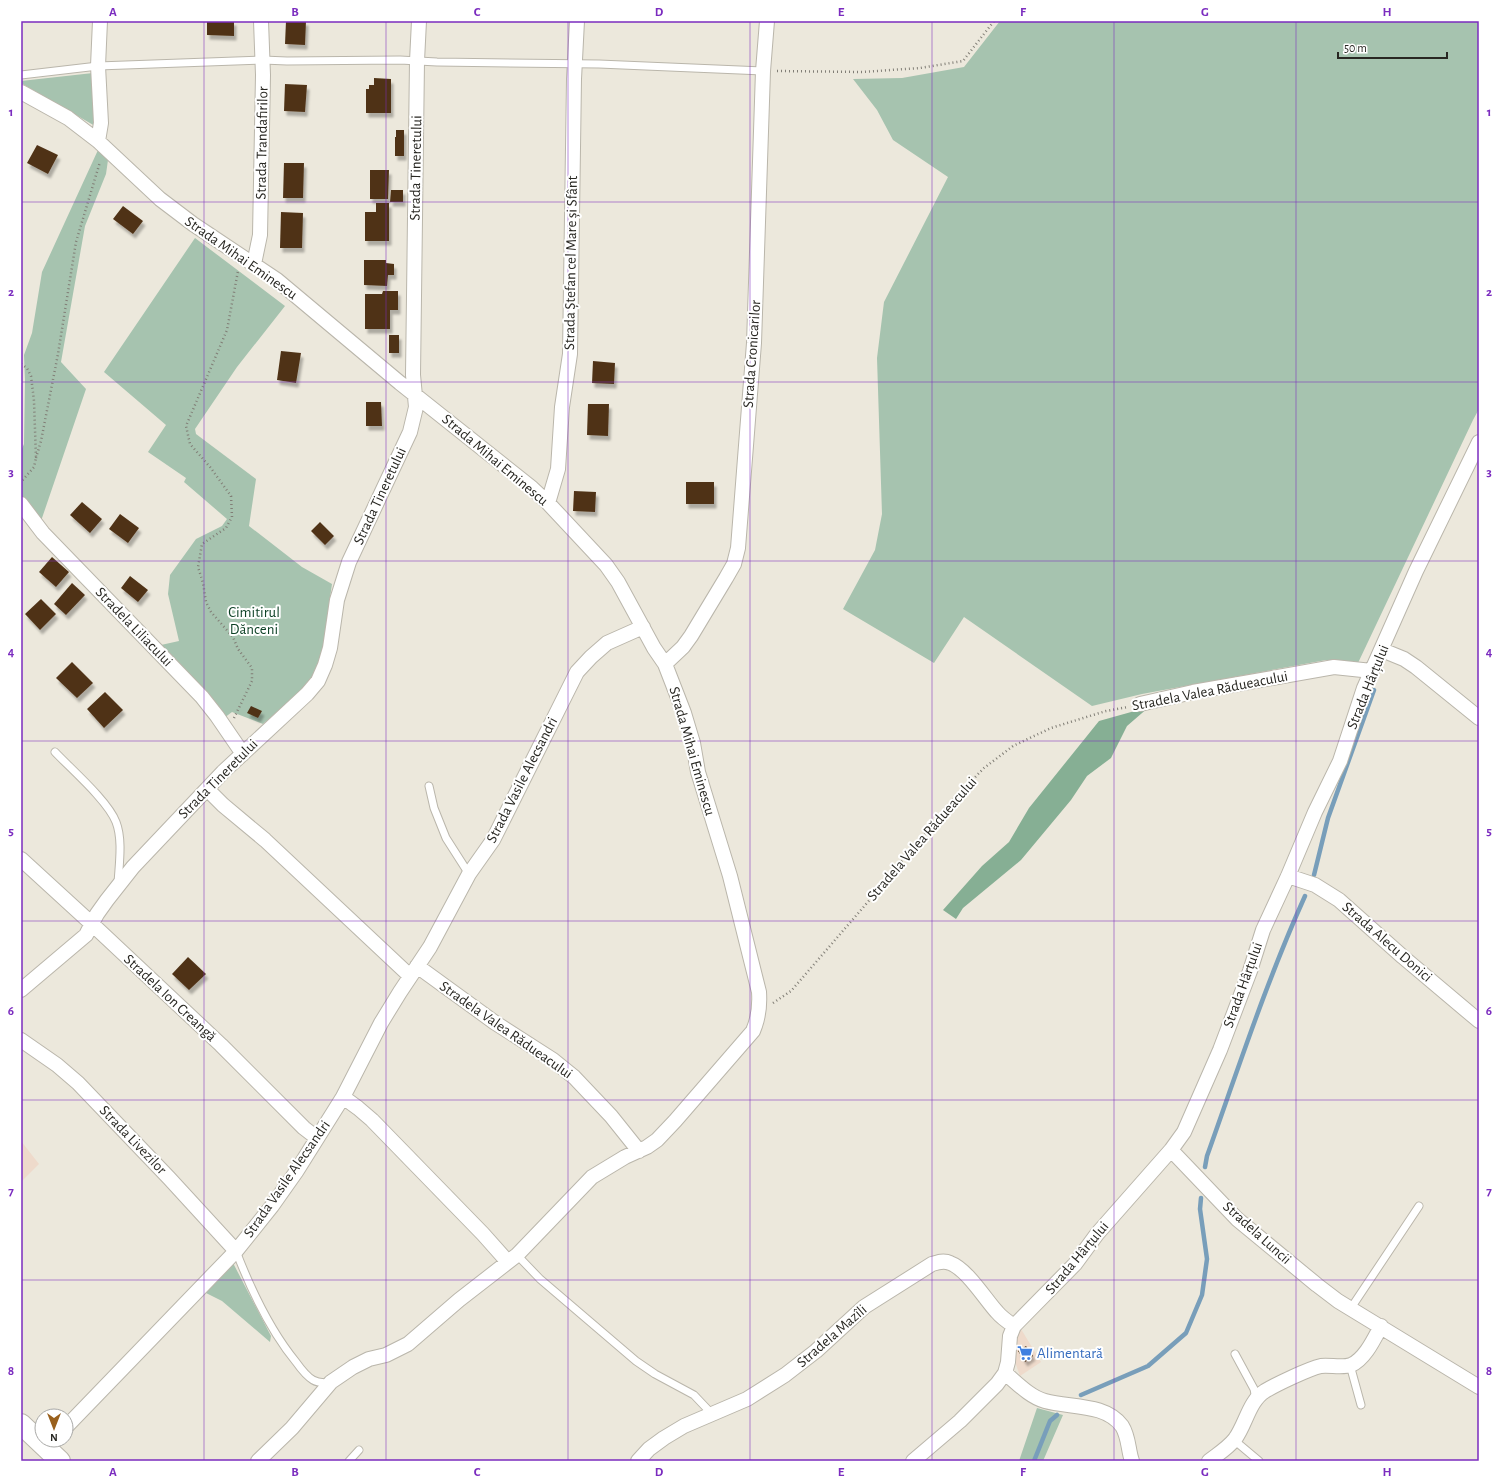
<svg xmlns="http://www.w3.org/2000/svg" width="1500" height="1482" viewBox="0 0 1500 1482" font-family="'Alegreya Sans',sans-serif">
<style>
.commercial{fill:#eedacb}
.green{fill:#a6c3af}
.forest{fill:#86af94}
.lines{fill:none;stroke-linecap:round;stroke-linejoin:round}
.stream{stroke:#789eba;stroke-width:4.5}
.building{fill:#503317;filter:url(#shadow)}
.lane-casing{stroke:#bab6ab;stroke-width:9}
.street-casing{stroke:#bab6ab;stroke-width:16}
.secondary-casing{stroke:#bab6ab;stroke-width:22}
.path{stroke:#817e76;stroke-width:2.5;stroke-dasharray:1 3;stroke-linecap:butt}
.lane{stroke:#fff;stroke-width:7}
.street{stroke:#fff;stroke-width:14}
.secondary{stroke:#fff;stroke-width:20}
.grid{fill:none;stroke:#7b2cbf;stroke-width:1;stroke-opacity:0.55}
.labels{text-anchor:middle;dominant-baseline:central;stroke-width:4;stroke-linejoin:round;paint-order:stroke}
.street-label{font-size:15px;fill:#282722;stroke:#fff}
.park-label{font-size:15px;fill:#0b3f24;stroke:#fff}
.shop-label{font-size:15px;fill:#366cbe;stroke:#fff;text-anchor:start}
.neatline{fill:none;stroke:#7b2cbf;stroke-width:1.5}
.grid-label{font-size:13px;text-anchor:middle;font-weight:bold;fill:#7b2cbf}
</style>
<defs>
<filter id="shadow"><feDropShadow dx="2.5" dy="4.5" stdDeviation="1" flood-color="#0004"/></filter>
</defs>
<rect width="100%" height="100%" fill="#ece8dc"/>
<!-- commercial -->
<path class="commercial" d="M21,1141L39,1164L21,1182Z
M1021,1329L1041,1362L1020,1376L1014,1359L1015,1340Z"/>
<!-- green -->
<path class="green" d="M1000,21H1479V409L1473,420L1358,663L1326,660L1142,694L1092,706L964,617L934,663L843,609L875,550L882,514L877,358L884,302L948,177L893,140L877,110L853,79L902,78L964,67Z
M93,73L95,126L21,83V81Z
M98,150L108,160L106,174L85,226L61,362L86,389L41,521L21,499V451L24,444L25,381L24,355L32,333L42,272Z
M195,238L285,306L237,367L195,429L196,434L256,479L249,526L302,567L332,584L320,666L305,688L263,724L232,712L224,718L161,645L179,641L168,594L170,575L196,539L222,526L227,519L184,482L186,478L148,452L166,425L104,372Z
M233,1263L271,1336L270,1342L222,1301L206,1293Z
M1037,1408L1063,1415L1043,1461H1019Z"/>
<!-- forest -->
<path class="forest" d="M1149,707L1127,726L1111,758L1087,776L1071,800L1021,860L963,908L956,919L943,910L982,866L1009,842L1029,808L1099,721Z"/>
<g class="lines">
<!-- stream -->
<path class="stream" d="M1314,875L1328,818L1374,690
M1205,1167L1207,1156C1238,1069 1267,980 1305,896
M1081,1395L1148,1366L1186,1333L1202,1295L1207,1259L1200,1209L1201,1198
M1034,1461L1050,1421L1057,1415"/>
</g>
<!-- building -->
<path class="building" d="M207,21H234V36L207,35Z
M286,21H306L305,45L285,44Z
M374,78L391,79V113H366V89H369V85H374Z
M285,84L307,85L305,112L284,111Z
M396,130H404V156H395V137H396Z
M37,145L58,155L48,174L27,163Z
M284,163H304L303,198H283Z
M370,170H389L388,199H370Z
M391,190H403V202H390Z
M376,203H389V241H365V212H376Z
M123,206L143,221L133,234L113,219Z
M281,212L303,213L302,248H280Z
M364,260H386V263L394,264V275H388L387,286L364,285Z
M383,291H398V310H390V329H365V294H382Z
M389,335H399V353H389Z
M281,351L301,353L296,383L277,380Z
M593,361L615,363L614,384L592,383Z
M366,402H381L382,426H366Z
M588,404H609L608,436L587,435Z
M686,482H714V504H686Z
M574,491L596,492L595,512L573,511Z
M82,502L102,519L90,533L70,515Z
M120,514L139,528L128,543L109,529Z
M320,522L334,536L325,545L311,531Z
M52,557L69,572L56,587L39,572Z
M130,576L148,590L138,602L121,588Z
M72,583L85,595L66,615L54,604Z
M41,599L56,614L40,630L25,614Z
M72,662L93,683L77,698L56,678Z
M105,692L123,710L104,728L87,709Z
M251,706L262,711L258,718L247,713Z
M188,957L206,974L189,990L172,974Z
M1026,1346L1033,1356L1025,1362L1018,1351Z"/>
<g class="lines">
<defs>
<path id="lane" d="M21,75L98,66L263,60L287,61L400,60L437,62L599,64L763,71
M55,752C71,769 108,801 116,822C123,840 119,864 118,884
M429,786L434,808L446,838L469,874
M236,1251C251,1290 269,1329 296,1362C301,1369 306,1376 313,1380C318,1383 325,1383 331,1382
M517,1255L540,1279L636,1361L655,1374L694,1395L712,1414
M1351,1308L1419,1206
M1235,1354L1254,1389L1256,1399
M1350,1365L1361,1405
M1234,1440L1259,1461
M349,1461L359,1450"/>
<path id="street" d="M21,92L68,118L98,141L160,199L193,224L277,280L400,383L532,488L548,503L606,565L618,582L654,648L665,664L684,713L693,743L698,772L730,876L759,992C760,1006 759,1017 753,1031L675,1121L657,1140L647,1147L625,1157L592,1177L517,1255L459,1300L408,1344L386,1355L369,1359L353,1367L331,1382L292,1428L258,1461
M98,141L101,123L98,66L100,21
M254,264L260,235L263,75L261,21
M548,503L558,469L562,407L570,354L574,79L577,21
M21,504L43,533L202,697L217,716L243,754
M1382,650L1404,659L1416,667L1479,718
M665,664L683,647L691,636L726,578L734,564L738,548L754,343L763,71L767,21
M1140,704L1193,692L1334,667L1372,671
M207,789L223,805L265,840L410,976
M21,859L92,924L221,1045L304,1128L317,1138
M1288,876L1315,885L1339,900L1403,957L1479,1021
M417,966L494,1022L553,1060L574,1077L611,1116L639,1151
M21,990L86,935L97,914L107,900L133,867L223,772L307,694L318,681L325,665L330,648L337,600L349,562L410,432L416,407L413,375L417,61L419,21
M21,1040L57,1065L78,1083L169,1178L236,1251
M343,1097L358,1108L372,1120L483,1234L507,1261
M1171,1150L1237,1219L1317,1285L1338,1301L1479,1387
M1005,1373C1017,1383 1030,1397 1045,1401C1070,1408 1105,1403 1122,1426C1129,1437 1128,1450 1132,1461
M66,1427L236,1251L272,1206L296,1172L343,1097L381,1023L400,992L430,947L469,874L493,840L577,672L591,657L607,643L643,627
M638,1461L649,1449L664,1438L684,1426L747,1399L785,1375L816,1351L864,1307L932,1264C938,1262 944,1260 950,1263C967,1269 985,1299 997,1312C1002,1318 1008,1322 1014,1326
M913,1461L960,1421L997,1384L1005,1373L1008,1362L1010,1336L1014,1326L1075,1264L1097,1234L1171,1150L1184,1132L1220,1050L1250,971L1263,930L1288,876L1315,812L1340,761L1364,688L1416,571L1479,442
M1209,1461C1218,1454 1228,1448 1235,1439C1246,1424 1249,1401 1265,1391C1277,1384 1308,1369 1321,1366C1330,1365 1343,1368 1351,1365C1365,1359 1374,1339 1381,1326"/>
<path id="secondary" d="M21,1424L60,1461"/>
</defs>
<!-- lane casing -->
<use href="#lane" class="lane-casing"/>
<!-- street casing -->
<use href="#street" class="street-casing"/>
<!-- secondary casing -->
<use href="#secondary" class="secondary-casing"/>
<!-- path -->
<path class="path" d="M777,71L862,72L920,68L963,61L994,21
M21,364L27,368L31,376L34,401L36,458L34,467L21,482
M36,458L41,441L58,354L76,242L100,162
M234,718L252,681V668L238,649L233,637L211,612L206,602L203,583L198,567L202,544L226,528L232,517L231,496L210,467L190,444L186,426L227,330L238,271
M773,1003L791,991L867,903L950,803L984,768L1013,746L1051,728L1106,711L1128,707"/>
<!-- lane -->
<use href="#lane" class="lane"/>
<!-- street -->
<use href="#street" class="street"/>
<!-- secondary -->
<use href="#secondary" class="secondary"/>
</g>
<!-- grid -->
<path class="grid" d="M204,21V1461M386,21V1461M568,21V1461M750,21V1461M932,21V1461M1114,21V1461M1296,21V1461M21,202H1479M21,382H1479M21,561H1479M21,741H1479M21,921H1479M21,1100H1479M21,1280H1479"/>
<!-- icons -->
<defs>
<symbol id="supermarket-bare" viewBox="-9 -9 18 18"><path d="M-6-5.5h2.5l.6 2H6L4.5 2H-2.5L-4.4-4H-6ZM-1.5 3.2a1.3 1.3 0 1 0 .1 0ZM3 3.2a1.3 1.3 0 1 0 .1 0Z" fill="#3f7fe0" stroke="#fff" stroke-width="2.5" paint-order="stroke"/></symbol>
</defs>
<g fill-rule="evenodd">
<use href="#supermarket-bare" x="1014" y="1342" width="22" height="22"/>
</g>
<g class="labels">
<!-- street labels -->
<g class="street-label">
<text transform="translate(262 143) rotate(-89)">Strada Trandafirilor</text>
<text transform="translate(416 168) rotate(-89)">Strada Tineretului</text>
<text transform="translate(241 258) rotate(35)">Strada Mihai Eminescu</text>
<text transform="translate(571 263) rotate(-89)">Strada Ștefan cel Mare și Sfânt</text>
<text transform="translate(752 354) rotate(-86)">Strada Cronicarilor</text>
<text transform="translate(495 460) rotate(40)">Strada Mihai Eminescu</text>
<text transform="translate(380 496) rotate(-65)">Strada Tineretului</text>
<text transform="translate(134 627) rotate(46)">Stradela Liliacului</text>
<text transform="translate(1368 687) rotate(-68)">Strada Hârțului</text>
<text transform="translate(1210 691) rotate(-11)">Stradela Valea Rădueacului</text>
<text transform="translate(692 751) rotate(74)">Strada Mihai Eminescu</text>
<text transform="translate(218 779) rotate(-45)">Strada Tineretului</text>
<text transform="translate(522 780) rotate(-63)">Strada Vasile Alecsandri</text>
<text transform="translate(922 839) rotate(-49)">Stradela Valea Rădueacului</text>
<text transform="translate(1387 942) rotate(41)">Strada Alecu Donici</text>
<text transform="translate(1243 985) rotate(-70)">Strada Hârțului</text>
<text transform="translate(170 998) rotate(43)">Stradela Ion Creangă</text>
<text transform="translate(506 1030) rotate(35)">Stradela Valea Rădueacului</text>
<text transform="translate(133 1140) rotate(46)">Strada Livezilor</text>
<text transform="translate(287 1179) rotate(-55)">Strada Vasile Alecsandri</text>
<text transform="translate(1257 1233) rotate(42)">Stradela Luncii</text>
<text transform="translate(1077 1258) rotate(-50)">Strada Hârțului</text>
<text transform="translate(832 1336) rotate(-41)">Stradela Mazîli</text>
</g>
<!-- park labels -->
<g class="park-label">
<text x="254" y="612">Cimitirul<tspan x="254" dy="17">Dănceni</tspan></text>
</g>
<!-- shop labels -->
<g class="shop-label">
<text x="1037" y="1353">Alimentară</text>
</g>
</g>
<!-- border -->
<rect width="1500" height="1482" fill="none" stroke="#ffffff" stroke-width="44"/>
<!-- north arrow -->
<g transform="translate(54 1428) rotate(180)"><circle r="19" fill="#ffffff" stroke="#a9a9a7"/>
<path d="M0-3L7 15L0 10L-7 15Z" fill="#99601d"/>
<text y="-6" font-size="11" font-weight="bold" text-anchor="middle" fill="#282722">N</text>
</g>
<!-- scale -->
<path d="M1338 52v6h109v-6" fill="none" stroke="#282722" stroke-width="2"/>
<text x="1344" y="52" font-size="12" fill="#282722" stroke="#ffffff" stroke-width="3" paint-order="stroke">50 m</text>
<rect x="22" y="22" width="1456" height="1438" class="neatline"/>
<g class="grid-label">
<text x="113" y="16">A</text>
<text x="295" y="16">B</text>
<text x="477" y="16">C</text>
<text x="659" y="16">D</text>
<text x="841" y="16">E</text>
<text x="1023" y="16">F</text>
<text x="1205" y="16">G</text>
<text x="1387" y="16">H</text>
<text x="11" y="116">1</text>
<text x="1489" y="116">1</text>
<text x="11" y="296">2</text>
<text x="1489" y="296">2</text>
<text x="11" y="476">3</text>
<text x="1489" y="476">3</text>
<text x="11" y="656">4</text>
<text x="1489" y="656">4</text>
<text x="11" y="835">5</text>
<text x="1489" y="835">5</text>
<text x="11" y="1015">6</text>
<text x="1489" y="1015">6</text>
<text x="11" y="1195">7</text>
<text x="1489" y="1195">7</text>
<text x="11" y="1375">8</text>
<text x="1489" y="1375">8</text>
<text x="113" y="1476">A</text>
<text x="295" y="1476">B</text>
<text x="477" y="1476">C</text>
<text x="659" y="1476">D</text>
<text x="841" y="1476">E</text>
<text x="1023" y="1476">F</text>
<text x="1205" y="1476">G</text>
<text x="1387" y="1476">H</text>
</g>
</svg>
